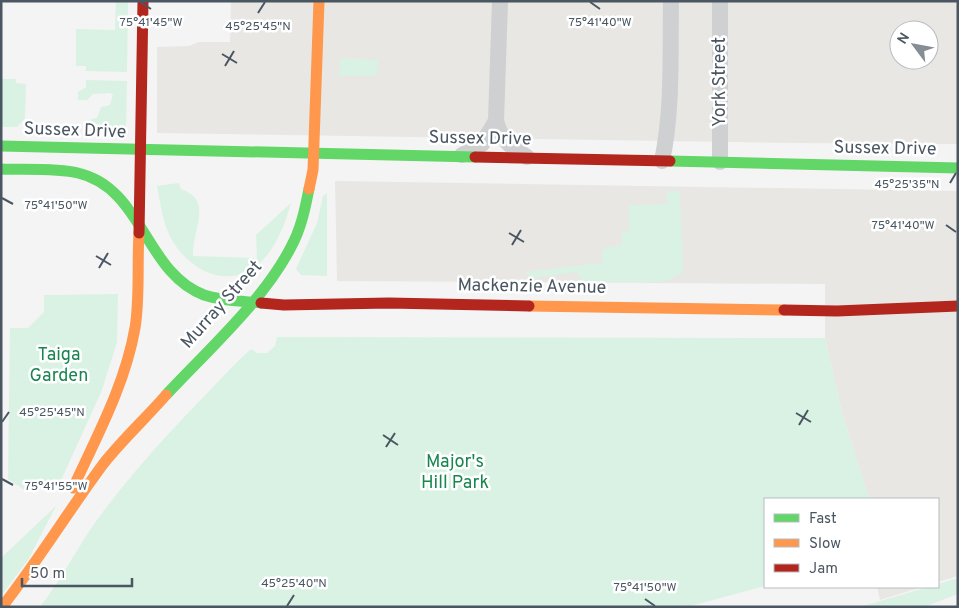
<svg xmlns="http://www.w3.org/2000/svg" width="959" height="608" viewBox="0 0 959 608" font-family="Overpass,sans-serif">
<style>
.commercial{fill:#e8e7e3;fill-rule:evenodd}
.green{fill:#d9f2e3}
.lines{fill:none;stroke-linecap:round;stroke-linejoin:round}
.street{stroke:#ced0d2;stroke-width:16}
.fast{stroke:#63d668;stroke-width:11}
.slow{stroke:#ff974d;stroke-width:11}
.jam{stroke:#b3261e;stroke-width:11}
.ticks{fill:none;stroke:#4a5661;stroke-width:2}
.labels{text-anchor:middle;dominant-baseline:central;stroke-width:5;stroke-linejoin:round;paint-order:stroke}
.street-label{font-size:18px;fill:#4a5661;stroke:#fff}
.park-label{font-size:18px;fill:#17864f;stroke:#fff}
.ticks-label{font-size:12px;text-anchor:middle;fill:#4a5661;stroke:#fff;stroke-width:5;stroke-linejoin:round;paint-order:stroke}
</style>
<rect width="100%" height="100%" fill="#f4f4f4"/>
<!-- commercial -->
<path class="commercial" d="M231,1H958V144L798,143L157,133V47L189,46L199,42H230ZM899,30H929V60H899Z
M335,181L958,191V576L938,582V499H869L842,413L825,338V284L337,281Z
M877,587H922L880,600Z"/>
<!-- green -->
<path class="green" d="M116,1H128L127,72L86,71V66H76V29L115,30Z
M341,58L378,60L377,76H339Z
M1,79H16V83L26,84L25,118L17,127H1Z
M86,80L127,81L126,127L123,130L91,129V119L97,118L101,107L110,105L113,95L110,93L93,94L87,100H78V92L86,87Z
M179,183L181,189C214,200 192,229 193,256L257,258L256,235L291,203C285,224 275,252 256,266C224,291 184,267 169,234C162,218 160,202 157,186Z
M667,191H680L683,273L663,282H572L581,279L577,272L534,278L524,272L602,263V250L622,244V231H629V205L667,204Z
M327,193V276L301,275L296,269L317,223L323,196Z
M118,294L117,342L102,390L58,487L23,489L8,479L10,328H28L44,312V295Z
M277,337L825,338L842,413L869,499H765V586L687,607H40C60,581 74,554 92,527C135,466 188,413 240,359L251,349L257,353H267L275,346Z
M56,506L28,560L1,596V558Z
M958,578V594L924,607H860L928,587H938V584Z"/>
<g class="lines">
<!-- street -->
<path class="street" d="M500,1L496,121C501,140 511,147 527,157
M462,155L482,144L496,121
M662,161C673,109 670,54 671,1
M720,162V1"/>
<!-- fast -->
<path class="fast" d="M1,146L475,157
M670,161L958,168
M1,169C23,170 57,168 78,173C143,188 145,273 204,295C222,301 243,301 261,303
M166,395C207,351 264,300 291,247C301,229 305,209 309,189"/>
<!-- slow -->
<path class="slow" d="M309,189L313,170L319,1
M529,306L784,310
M73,488C97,436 125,385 135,328C140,298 137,264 139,233
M2,607C38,561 69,510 104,463C123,439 146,418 166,395"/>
<!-- jam -->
<path class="jam" d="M475,157L670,161
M139,233L143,1
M261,303L284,305L389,303L529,306
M784,310L837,311L958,306"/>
</g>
<!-- ticks -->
<path class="ticks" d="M140,2L151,9M590,2L600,9M258,13L265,2M222,54L237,63M225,66L234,51M950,183L956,173M2,198L13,204M946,225L956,232M509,233L524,242M512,245L521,230M96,256L111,265M99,268L108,253M796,413L811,422M2,422L9,412M799,425L808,410M383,435L398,445M386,447L395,433M2,479L13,485M645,599L655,606M287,606L294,595"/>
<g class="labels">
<!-- street labels -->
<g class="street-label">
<text transform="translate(720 82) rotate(-90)">York Street</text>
<text transform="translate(75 131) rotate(2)">Sussex Drive</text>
<text transform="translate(480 139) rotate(1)">Sussex Drive</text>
<text transform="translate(885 149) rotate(1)">Sussex Drive</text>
<text transform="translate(532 287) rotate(1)">Mackenzie Avenue</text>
<text transform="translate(222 305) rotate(-48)">Murray Street</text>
</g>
<!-- park labels -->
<g class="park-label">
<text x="59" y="355">Taiga<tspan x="59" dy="21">Garden</tspan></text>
<text x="455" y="462">Major's<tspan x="455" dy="21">Hill Park</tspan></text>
</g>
</g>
<g class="ticks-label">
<text x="151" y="26">75°41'45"W</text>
<text x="600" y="26">75°41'40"W</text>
<text x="258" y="30">45°25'45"N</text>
<text x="907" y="188">45°25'35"N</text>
<text x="56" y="209">75°41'50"W</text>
<text x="903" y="229">75°41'40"W</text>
<text x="52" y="416">45°25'45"N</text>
<text x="56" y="490">75°41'55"W</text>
<text x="294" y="587">45°25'40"N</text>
<text x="645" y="591">75°41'50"W</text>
</g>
<!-- border -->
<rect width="959" height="608" fill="none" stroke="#4a5661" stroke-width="5"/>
<!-- legend -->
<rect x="764" y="498" width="175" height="90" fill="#ffffff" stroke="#b7bbc0"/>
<rect x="774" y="514" width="25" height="8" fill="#63d668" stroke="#b7bbc0"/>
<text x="809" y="523" font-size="15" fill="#4a5661">Fast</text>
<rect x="774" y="539" width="25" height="8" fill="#ff974d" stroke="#b7bbc0"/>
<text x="809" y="548" font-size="15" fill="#4a5661">Slow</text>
<rect x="774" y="564" width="25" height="8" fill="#b3261e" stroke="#b7bbc0"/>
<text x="809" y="573" font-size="15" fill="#4a5661">Jam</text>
<!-- north arrow -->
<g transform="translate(914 45) rotate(302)"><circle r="24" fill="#ffffff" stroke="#b7bbc0"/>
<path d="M0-4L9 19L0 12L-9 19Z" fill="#868d94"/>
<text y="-8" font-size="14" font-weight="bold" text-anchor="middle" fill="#4a5661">N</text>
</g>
<!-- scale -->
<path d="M22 578v8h110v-8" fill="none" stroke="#4a5661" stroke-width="2.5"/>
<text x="30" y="578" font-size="15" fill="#4a5661" stroke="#ffffff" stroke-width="4" paint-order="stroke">50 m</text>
</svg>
